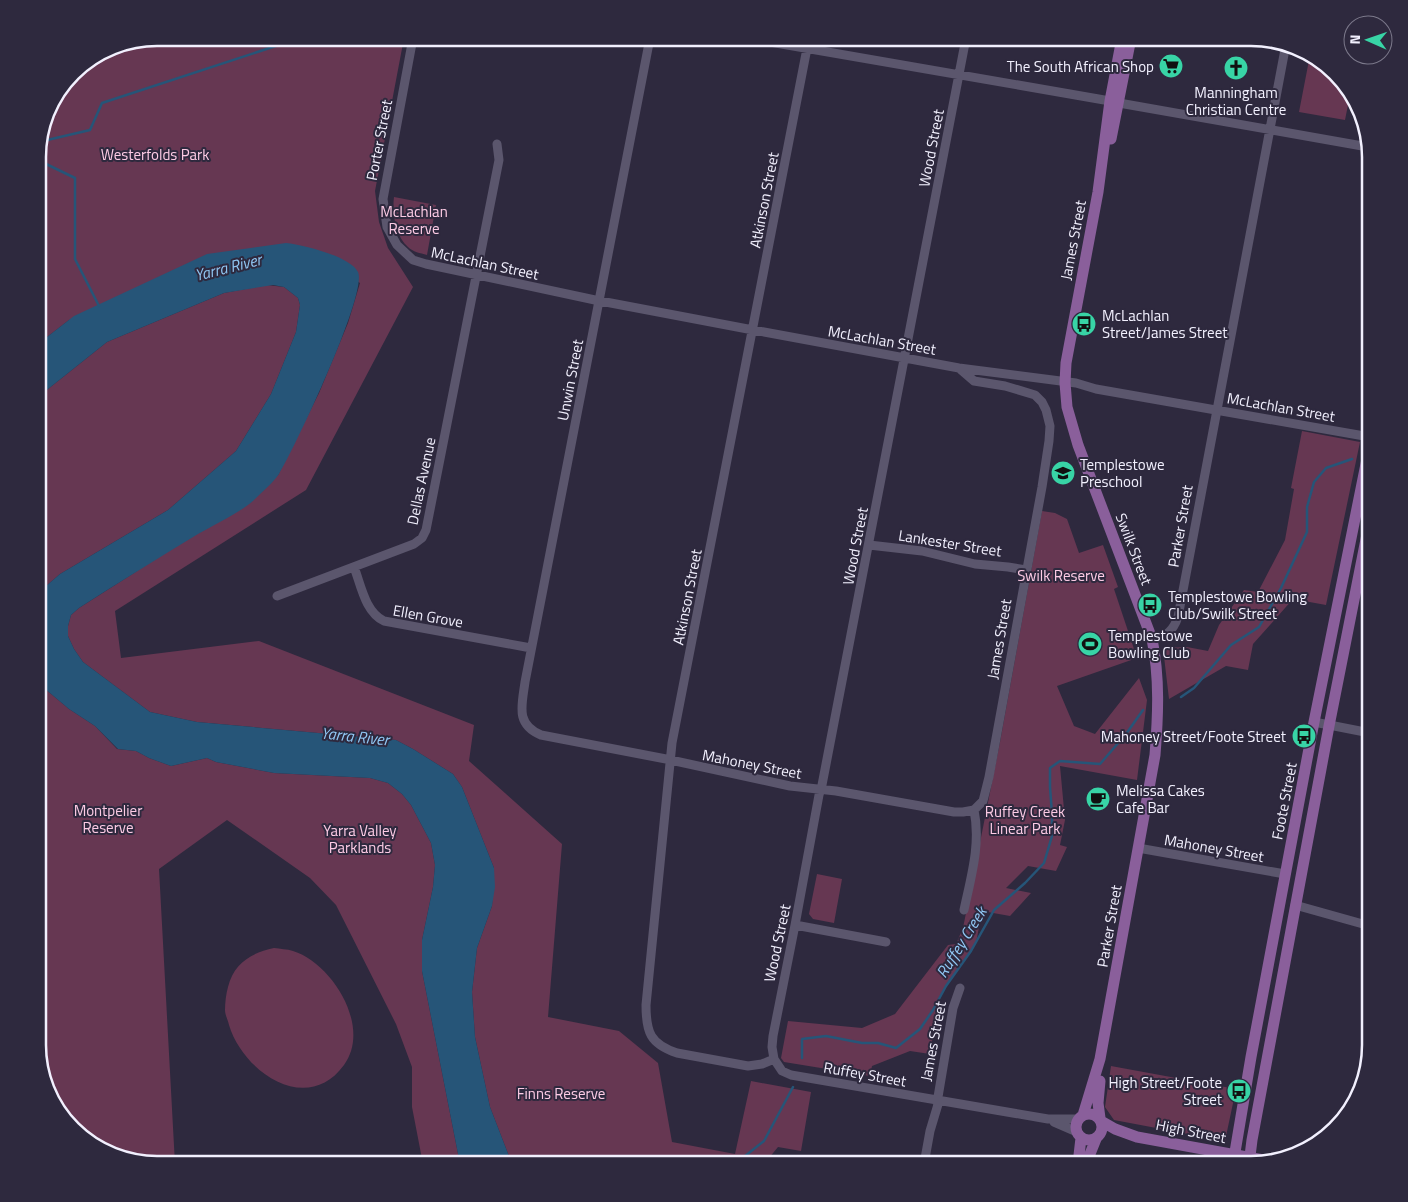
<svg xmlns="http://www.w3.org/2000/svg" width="1408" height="1202" viewBox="0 0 1408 1202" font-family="'Titillium Web',sans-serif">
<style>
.green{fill:#663752}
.water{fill:#265578}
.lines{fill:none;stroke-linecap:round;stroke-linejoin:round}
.stream{stroke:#265578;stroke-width:2.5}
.minor{stroke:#5b566d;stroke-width:9}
.major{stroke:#8a5f9b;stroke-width:11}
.labels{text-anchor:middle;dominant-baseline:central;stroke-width:4;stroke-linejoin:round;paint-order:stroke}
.poi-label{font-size:15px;fill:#f2f0fe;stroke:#2e293e;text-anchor:start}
.street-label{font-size:15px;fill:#f2f0fe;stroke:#2e293e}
.park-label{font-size:15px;fill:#fdcbe5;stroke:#2e293e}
.water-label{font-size:16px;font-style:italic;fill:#91c8f5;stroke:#2e293e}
.rim{fill:none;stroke:#f2f0fe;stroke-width:2.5}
</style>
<rect width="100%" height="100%" fill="#2e293e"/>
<!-- green -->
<path class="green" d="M157,38H404L375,191L379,222L388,248L413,287L306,490L115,611L121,658L259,641L474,725L469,761L562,844L548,1017L619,1031L658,1063L672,1142L735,1154L751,1081L811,1092L801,1151L778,1147L764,1164H512L490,1107L475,1037L472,992L477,948L492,906L494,868L462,787L453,774L413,749L396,740L197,722L150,712L83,662L74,649L68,636V626L71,615L79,608L134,573L278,475L319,393L348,323L360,283L314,252L69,320L38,344V149L50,105L78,67L112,47Z
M1310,55L1330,67L1350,95L1345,120L1299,112Z
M394,197L436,205L427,255C420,253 413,252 408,247C395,236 392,212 394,197Z
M267,285L284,287L298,298L300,305L296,332L271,394L236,451L168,510L60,574L38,593V397L107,342L224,293Z
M1302,431L1360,442L1326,605L1293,599L1253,644L1248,670L1226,666L1169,699L1163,648L1187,647L1208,651L1219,625L1244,590L1258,592L1285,540L1294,489L1291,488Z
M1042,511L1055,513L1067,519L1079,553L1103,545L1118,587L1114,589L1137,658L1057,686L1074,726L1095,734L1139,678L1147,700L1137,780L1060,766L1065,820L1060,845L1067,847L1056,871L1028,866L1006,888L1031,893L1010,916L982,911L976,943L946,986L939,999L930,1054L910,1051L872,1066L870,1076L784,1062L781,1058L788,1021L862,1028L895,1014L948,945L956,944L963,928L1000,742Z
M38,683L69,709L95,726L117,749L136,751L149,758L171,766L207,758L216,762L274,773L370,778L388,783L402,794L411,805L431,843L435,865L433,887L422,940V971L460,1164H423L412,1107V1067L396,1024L336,905L310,878L227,820L159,869L175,1164H157L112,1155L78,1135L50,1097L38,1052Z
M817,874L842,879L834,923L813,919L809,914Z
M274,948C280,949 287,949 293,951C332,963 372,1027 344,1065C307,1116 243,1072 229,1025C228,1020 225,1015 225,1010C225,1003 226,994 228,987C234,963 251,953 274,948Z
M1111,1066L1236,1089L1225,1141L1114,1120L1105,1107Z"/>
<!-- water -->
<path class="water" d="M286,243C303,245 350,256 358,272C368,293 295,448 279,474C273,483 261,493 253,501C239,513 214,525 198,534C158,558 118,583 79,608L71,615L68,626V636L74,649L83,662L150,712L197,722L396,740L413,749L453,774L462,787L494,868L495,887L492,906L477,948L472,992L475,1037L490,1107L512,1164H460L422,971V940L433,887L435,865L431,843L411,805L402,794L388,783L370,778L274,773L216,762L207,758L171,766L149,758L136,751L118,749L95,726L69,709L38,683V593L60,574L168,510L236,451L271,394L296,332L300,305L298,298L284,287L273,285L224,293L107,342L38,397V344L74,316L207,254Z"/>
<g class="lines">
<!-- stream -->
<path class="stream" d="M99,306L75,259V178L44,163L43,141L90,130L102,103L300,38
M1181,697L1194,688L1231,645L1259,627L1281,588L1307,532V507L1314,482L1326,468L1352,459
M802,1058V1039L826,1036L862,1043H878L896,1048L920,1029L933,1010L946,986L971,951L994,910L1025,883L1044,863L1052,836V814L1050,787V768L1060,761L1100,764L1126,734L1143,710
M615,1164H619
M736,1164L740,1160L764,1141L793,1087"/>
<!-- minor -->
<path class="minor" d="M413,38L383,199L387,227L397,245L413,260L426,264L595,300L753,330L959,368L1076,383L1096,389L1370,437
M650,38L525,682C522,705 515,724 541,735L666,759L790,786L836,791L954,812H963L974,810
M747,38L1110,101
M966,38L822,785L819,795L795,925L773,1036L772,1047L774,1059L782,1071L791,1075L1048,1119H1078
M1119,103L1368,147
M959,368L974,381L1005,386L1035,395L1042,402L1046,410L1050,426L1049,441L1042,487L989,777L983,801L974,810C981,844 971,877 964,910
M869,545L922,551L975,564L1008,567L1026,570
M354,567C361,585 365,612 384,621L531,648
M277,596L414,544L422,538L426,530L499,160L497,144
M1152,639C1167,636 1173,631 1178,617L1286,44
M1314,722L1370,733
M1138,848L1285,874
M1295,905L1370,926
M795,925L886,942
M774,1059L762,1064L748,1066L677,1053C650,1044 646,1032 646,1005L672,743L809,38
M936,1101L938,1097L953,1008L960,988
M1054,1122L1077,1132
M924,1164L930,1131L939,1101"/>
<!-- major -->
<path class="major" d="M1111,139L1131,38
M1076 1127a13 13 0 1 1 26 0a13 13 0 1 1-26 0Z
M1083,1115L1100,1059L1155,755C1158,717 1160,678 1152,639L1078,445L1067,407L1065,383L1066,363L1098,192L1110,101L1122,38
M1100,1118L1098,1103L1100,1081
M1101,1121L1115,1129L1137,1137L1269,1161
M1078,1164L1081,1138
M1086,1164L1096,1139
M1233,1164L1251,1057L1314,722L1370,444
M1249,1164L1252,1140L1329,726L1370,519"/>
</g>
<!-- icons -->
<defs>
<symbol id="supermarket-disc" viewBox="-11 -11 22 22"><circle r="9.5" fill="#38d4a6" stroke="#2e293e"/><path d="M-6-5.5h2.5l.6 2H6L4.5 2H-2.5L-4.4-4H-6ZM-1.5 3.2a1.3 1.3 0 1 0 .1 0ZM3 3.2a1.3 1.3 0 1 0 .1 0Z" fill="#111"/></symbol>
<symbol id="church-disc" viewBox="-11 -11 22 22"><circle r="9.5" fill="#38d4a6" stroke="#2e293e"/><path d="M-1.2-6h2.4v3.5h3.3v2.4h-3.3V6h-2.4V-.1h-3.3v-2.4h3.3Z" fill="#111"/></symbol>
<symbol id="bus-disc" viewBox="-11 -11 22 22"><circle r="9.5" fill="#38d4a6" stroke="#2e293e"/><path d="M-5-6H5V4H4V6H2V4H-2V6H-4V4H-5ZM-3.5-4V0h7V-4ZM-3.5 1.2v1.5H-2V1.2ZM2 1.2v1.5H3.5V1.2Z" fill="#111"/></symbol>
<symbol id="school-disc" viewBox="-11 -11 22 22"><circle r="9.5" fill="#38d4a6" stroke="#2e293e"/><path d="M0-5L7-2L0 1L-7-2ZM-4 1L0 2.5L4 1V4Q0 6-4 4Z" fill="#111"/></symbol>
<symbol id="stadium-disc" viewBox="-11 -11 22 22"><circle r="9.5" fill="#38d4a6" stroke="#2e293e"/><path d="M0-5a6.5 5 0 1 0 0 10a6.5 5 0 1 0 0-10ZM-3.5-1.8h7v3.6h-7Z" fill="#111"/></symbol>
<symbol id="cafe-disc" viewBox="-11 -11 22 22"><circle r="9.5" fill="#38d4a6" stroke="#2e293e"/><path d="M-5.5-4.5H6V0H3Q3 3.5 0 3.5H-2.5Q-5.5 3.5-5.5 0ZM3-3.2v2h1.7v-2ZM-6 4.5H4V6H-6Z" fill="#111"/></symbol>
</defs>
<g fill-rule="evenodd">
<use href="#supermarket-disc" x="1157" y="52" width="28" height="28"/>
<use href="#church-disc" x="1222" y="54" width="28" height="28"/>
<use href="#bus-disc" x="1070" y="310" width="28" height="28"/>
<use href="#school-disc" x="1049" y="459" width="28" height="28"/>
<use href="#bus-disc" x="1136" y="591" width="28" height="28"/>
<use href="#stadium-disc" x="1076" y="630" width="28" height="28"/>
<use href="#bus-disc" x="1290" y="722" width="28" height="28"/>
<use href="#cafe-disc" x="1084" y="785" width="28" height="28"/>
<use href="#bus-disc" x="1225" y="1077" width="28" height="28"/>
</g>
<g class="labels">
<!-- poi labels -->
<g class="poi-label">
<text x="1154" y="66" text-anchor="end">The South African Shop</text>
<text x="1236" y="92" text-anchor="middle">Manningham<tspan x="1236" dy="17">Christian Centre</tspan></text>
<text x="1102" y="315">McLachlan<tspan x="1102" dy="17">Street/James Street</tspan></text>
<text x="1080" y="464">Templestowe<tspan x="1080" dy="17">Preschool</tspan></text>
<text x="1168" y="596">Templestowe Bowling<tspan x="1168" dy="17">Club/Swilk Street</tspan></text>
<text x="1108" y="635">Templestowe<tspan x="1108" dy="17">Bowling Club</tspan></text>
<text x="1286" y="736" text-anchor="end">Mahoney Street/Foote Street</text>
<text x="1116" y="790">Melissa Cakes<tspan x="1116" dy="17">Cafe Bar</tspan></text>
<text x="1222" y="1082" text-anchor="end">High Street/Foote<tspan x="1222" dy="17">Street</tspan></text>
</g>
<!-- street labels -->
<g class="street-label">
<text transform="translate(379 140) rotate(-79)">Porter Street</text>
<text transform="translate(931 148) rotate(-79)">Wood Street</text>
<text transform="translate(764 200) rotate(-79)">Atkinson Street</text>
<text transform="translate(1073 240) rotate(-79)">James Street</text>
<text transform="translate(485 263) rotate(12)">McLachlan Street</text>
<text transform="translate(882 340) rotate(10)">McLachlan Street</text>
<text transform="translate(570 380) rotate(-79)">Unwin Street</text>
<text transform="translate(1281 407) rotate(10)">McLachlan Street</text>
<text transform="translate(421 481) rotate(-78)">Dellas Avenue</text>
<text transform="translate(1180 526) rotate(-80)">Parker Street</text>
<text transform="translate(950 543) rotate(9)">Lankester Street</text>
<text transform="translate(855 546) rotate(-79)">Wood Street</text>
<text transform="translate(1134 549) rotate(69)">Swilk Street</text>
<text transform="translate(687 597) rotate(-79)">Atkinson Street</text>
<text transform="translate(428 616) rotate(10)">Ellen Grove</text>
<text transform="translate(999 639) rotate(-80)">James Street</text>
<text transform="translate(752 764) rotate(11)">Mahoney Street</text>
<text transform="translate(1284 801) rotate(-79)">Foote Street</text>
<text transform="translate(1214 848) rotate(10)">Mahoney Street</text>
<text transform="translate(1109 926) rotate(-80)">Parker Street</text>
<text transform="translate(777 943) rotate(-78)">Wood Street</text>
<text transform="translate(933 1041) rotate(-79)">James Street</text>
<text transform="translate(865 1074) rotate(10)">Ruffey Street</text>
<text transform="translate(1191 1131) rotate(11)">High Street</text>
</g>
<!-- park labels -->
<g class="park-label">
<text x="155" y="154">Westerfolds Park</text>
<text x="414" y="211">McLachlan<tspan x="414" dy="17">Reserve</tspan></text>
<text x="1061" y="575">Swilk Reserve</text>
<text x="108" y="810">Montpelier<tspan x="108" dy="17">Reserve</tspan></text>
<text x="1025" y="811">Ruffey Creek<tspan x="1025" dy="17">Linear Park</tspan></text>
<text x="360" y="830">Yarra Valley<tspan x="360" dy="17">Parklands</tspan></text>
<text x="561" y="1093">Finns Reserve</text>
</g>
<!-- water labels -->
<g class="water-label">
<text transform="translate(228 267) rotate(-14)">Yarra River</text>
<text transform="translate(355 736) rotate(6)">Yarra River</text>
<text transform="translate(961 942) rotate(-58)">Ruffey Creek</text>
</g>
</g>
<!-- crop -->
<path d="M0 0H1408V1202H0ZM157 46H1251A111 111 0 0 1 1362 157V1045A111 111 0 0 1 1251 1156H157A111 111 0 0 1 46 1045V157A111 111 0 0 1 157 46Z" fill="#2e293e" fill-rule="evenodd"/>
<path class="rim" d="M157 46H1251A111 111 0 0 1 1362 157V1045A111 111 0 0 1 1251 1156H157A111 111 0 0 1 46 1045V157A111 111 0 0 1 157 46Z"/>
<!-- north arrow -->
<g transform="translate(1368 40) rotate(272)"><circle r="24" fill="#2e293e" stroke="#7c798b"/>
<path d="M0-4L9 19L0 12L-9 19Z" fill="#38d4a6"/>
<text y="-8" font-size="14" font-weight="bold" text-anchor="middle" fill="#f2f0fe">N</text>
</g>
</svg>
